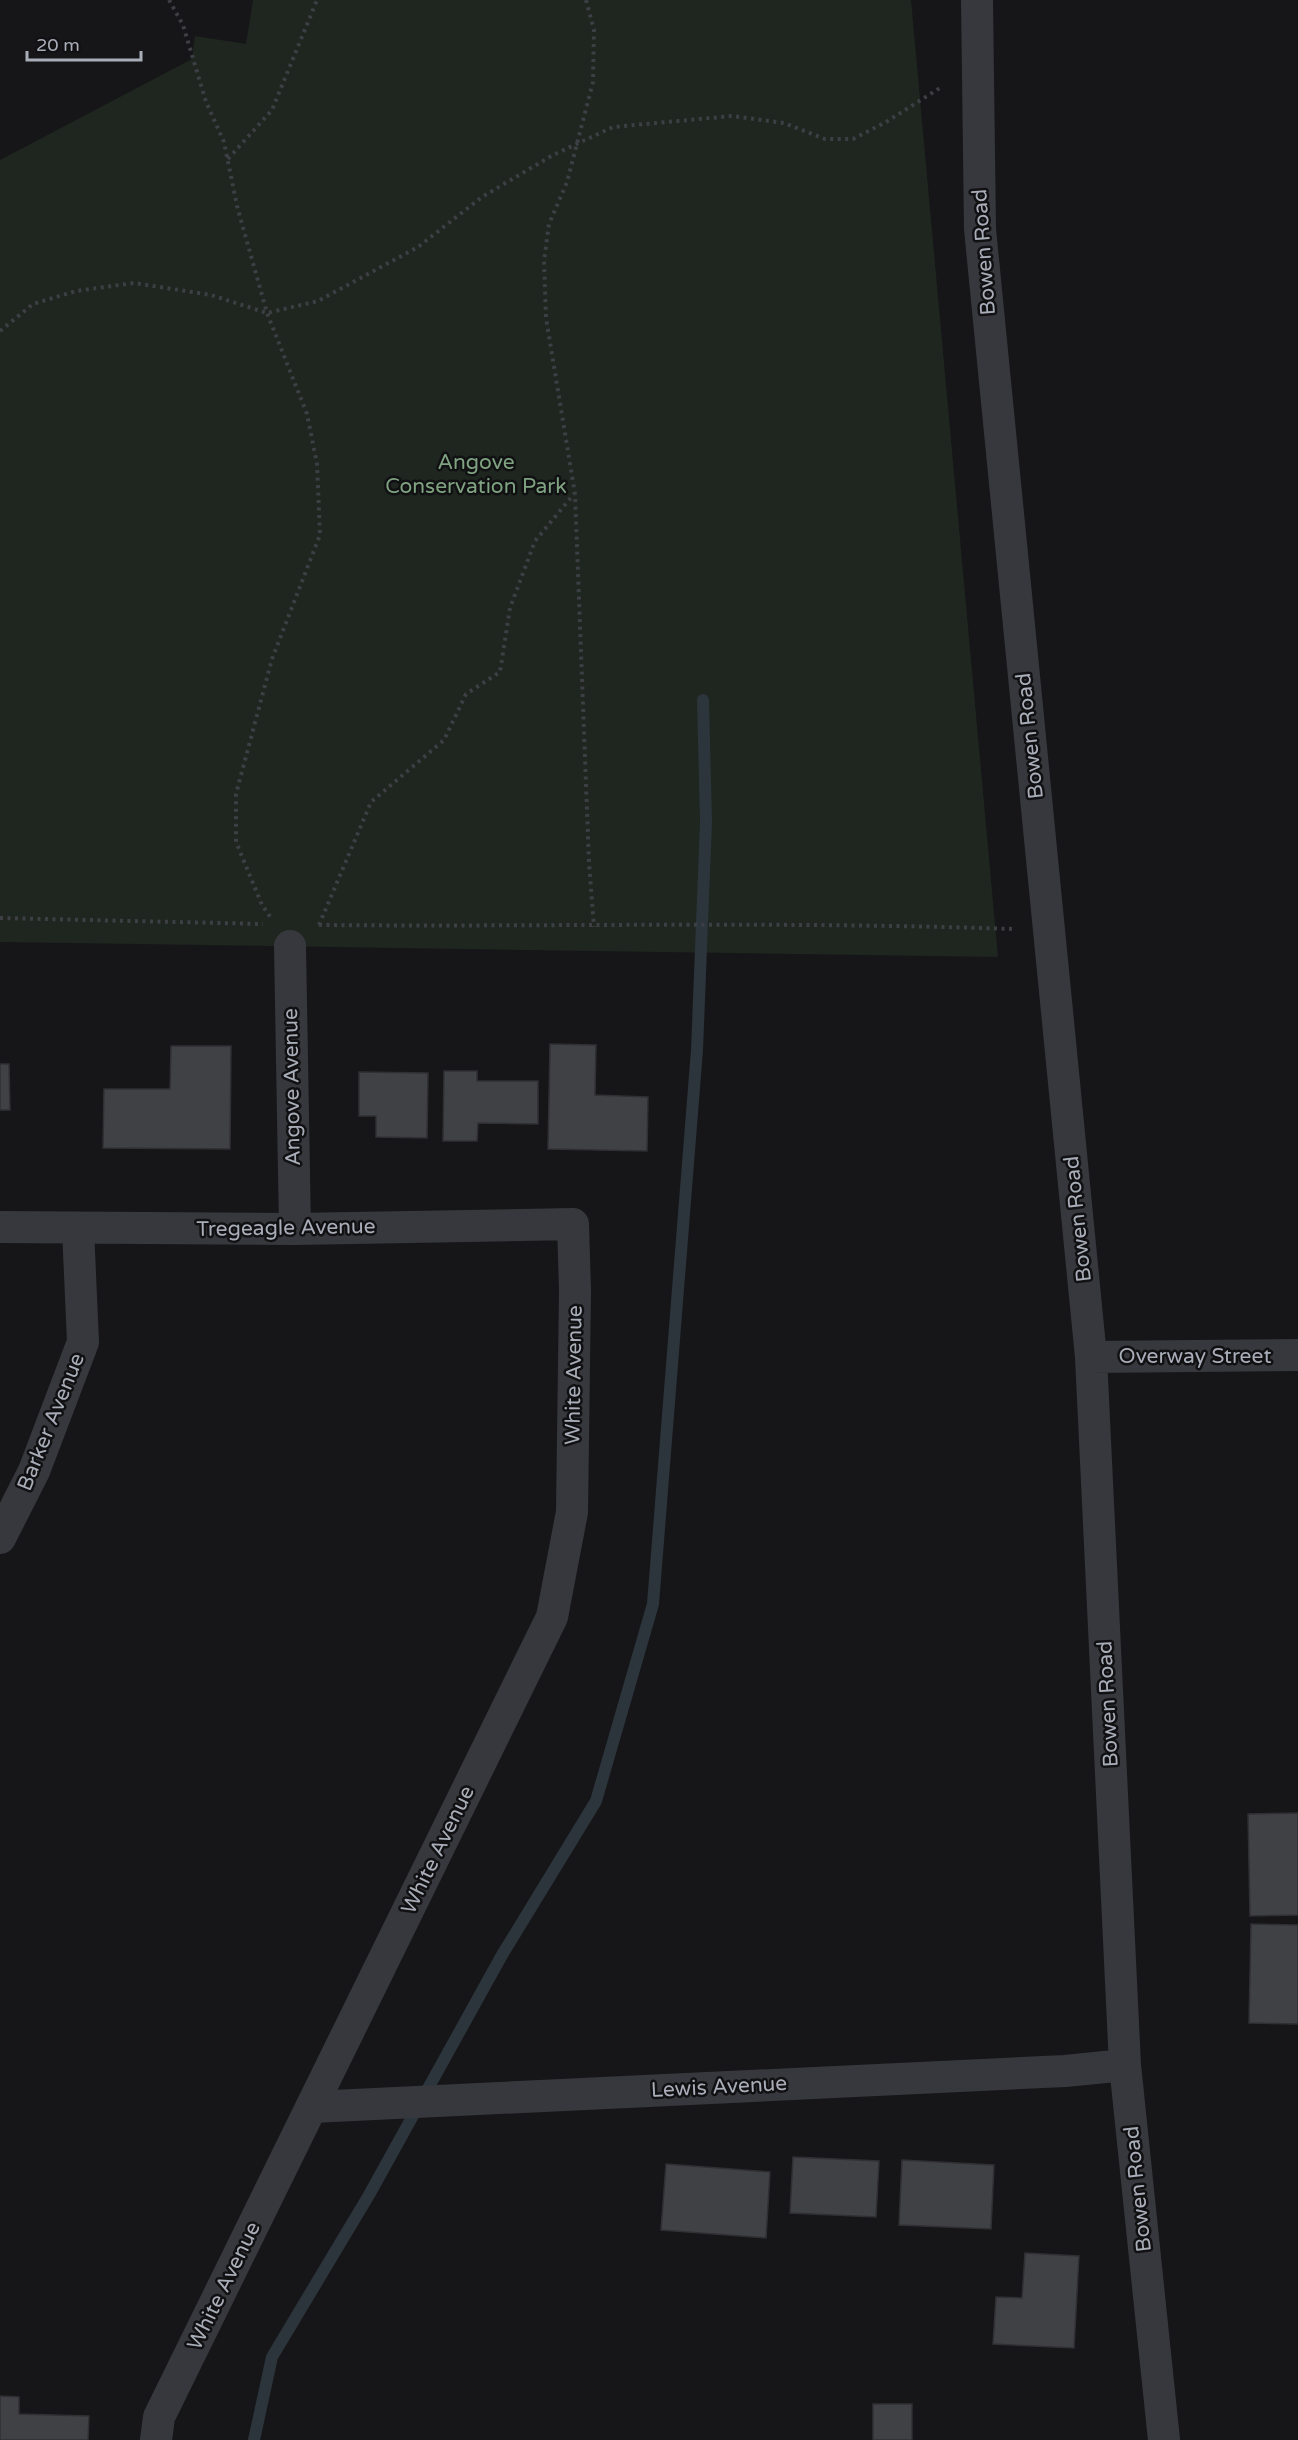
<svg xmlns="http://www.w3.org/2000/svg" width="1298" height="2440" viewBox="0 0 1298 2440" font-family="'Varela Round',sans-serif">
<style>
.green{fill:#1e261f}
.lines{fill:none;stroke-linecap:round;stroke-linejoin:round}
.stream{stroke:#2c353c;stroke-width:12}
.building{fill:#404145;stroke:#303034;stroke-width:1.5}
.path{stroke:#3d3f44;stroke-width:4;stroke-dasharray:3 4.5;stroke-linecap:butt}
.street{stroke:#37383d;stroke-width:32}
.labels{text-anchor:middle;dominant-baseline:central;stroke-width:5;stroke-linejoin:round;paint-order:stroke}
.street-label{font-size:21px;fill:#a8adb8;stroke:#111113}
.park-label{font-size:21px;fill:#7fa381;stroke:#111113}
</style>
<rect width="100%" height="100%" fill="#161618"/>
<!-- green -->
<path class="green" d="M253,0H911L998,957L0,942V160L192,59L195,36L246,44Z"/>
<g class="lines">
<!-- stream -->
<path class="stream" d="M254,2440L272,2357L369,2195L502,1955L596,1801L653,1604L697,1050L706,822L703,700"/>
</g>
<!-- building -->
<path class="building" d="M550,1044L596,1045L595,1095L648,1097L647,1151L548,1149Z
M171,1046H231L230,1149L103,1148L104,1089H170Z
M0,1064H9L10,1110H0Z
M444,1071H477V1081H538V1124L478,1123L477,1141H443Z
M359,1072L428,1073L427,1138L376,1137V1116H359Z
M1298,1813V1915L1250,1916L1248,1814Z
M1251,1924L1298,1925V2024L1249,2023Z
M793,2157L879,2161L876,2217L790,2213Z
M902,2160L994,2165L991,2229L899,2225Z
M666,2164L770,2172L766,2238L661,2230Z
M1025,2253L1079,2256L1074,2348L993,2344L996,2297L1022,2298Z
M0,2396L19,2397V2414L89,2416L88,2440H0Z
M873,2404H912V2440H873Z"/>
<g class="lines">
<!-- path -->
<path class="path" d="M169,0L183,25L206,102L224,142L237,206L267,313L307,414L317,464L320,535L272,659L236,794V842L262,905L271,918
M586,0L594,30L593,82L567,182L549,224L544,261L546,318L575,494L589,863L594,927
M228,159L272,110L317,0
M0,331L33,304L76,291L134,283L211,295L267,313L318,301L418,247L482,197L553,155L613,127L732,116L784,123L825,139H853L886,122L943,86
M0,918L263,924
M319,925C550,927 782,921 1013,929
M319,925L371,802L444,740L466,694L500,672L510,608L535,541L574,494"/>
<!-- street -->
<path class="street" d="M977,0L980,229L1091,1357L1125,2065L1164,2440
M290,946L295,1229
M0,1227L295,1229L573,1224L575,1290L572,1512L552,1617L159,2417L156,2440
M1091,1357L1298,1355
M0,1538L34,1471L83,1342L78,1229
M312,2107L1065,2071L1125,2065"/>
</g>
<g class="labels">
<!-- street labels -->
<g class="street-label">
<text transform="translate(984 252) rotate(-94)">Bowen Road</text>
<text transform="translate(1030 736) rotate(-96)">Bowen Road</text>
<text transform="translate(292 1087) rotate(-91)">Angove Avenue</text>
<text transform="translate(1078 1219) rotate(-96)">Bowen Road</text>
<text transform="translate(286 1228) rotate(-1)">Tregeagle Avenue</text>
<text x="1195" y="1356">Overway Street</text>
<text transform="translate(574 1375) rotate(-89)">White Avenue</text>
<text transform="translate(51 1422) rotate(-68)">Barker Avenue</text>
<text transform="translate(1108 1704) rotate(-93)">Bowen Road</text>
<text transform="translate(438 1850) rotate(-64)">White Avenue</text>
<text transform="translate(719 2087) rotate(-3)">Lewis Avenue</text>
<text transform="translate(1138 2189) rotate(-96)">Bowen Road</text>
<text transform="translate(224 2286) rotate(-64)">White Avenue</text>
</g>
<!-- park labels -->
<g class="park-label">
<text x="476" y="462">Angove<tspan x="476" dy="24">Conservation Park</tspan></text>
</g>
</g>
<!-- scale -->
<path d="M27 51v9h114v-9" fill="none" stroke="#a8adb8" stroke-width="3"/>
<text x="36" y="51" font-size="18" fill="#a8adb8" stroke="#111113" stroke-width="4.5" paint-order="stroke">20 m</text>
</svg>
